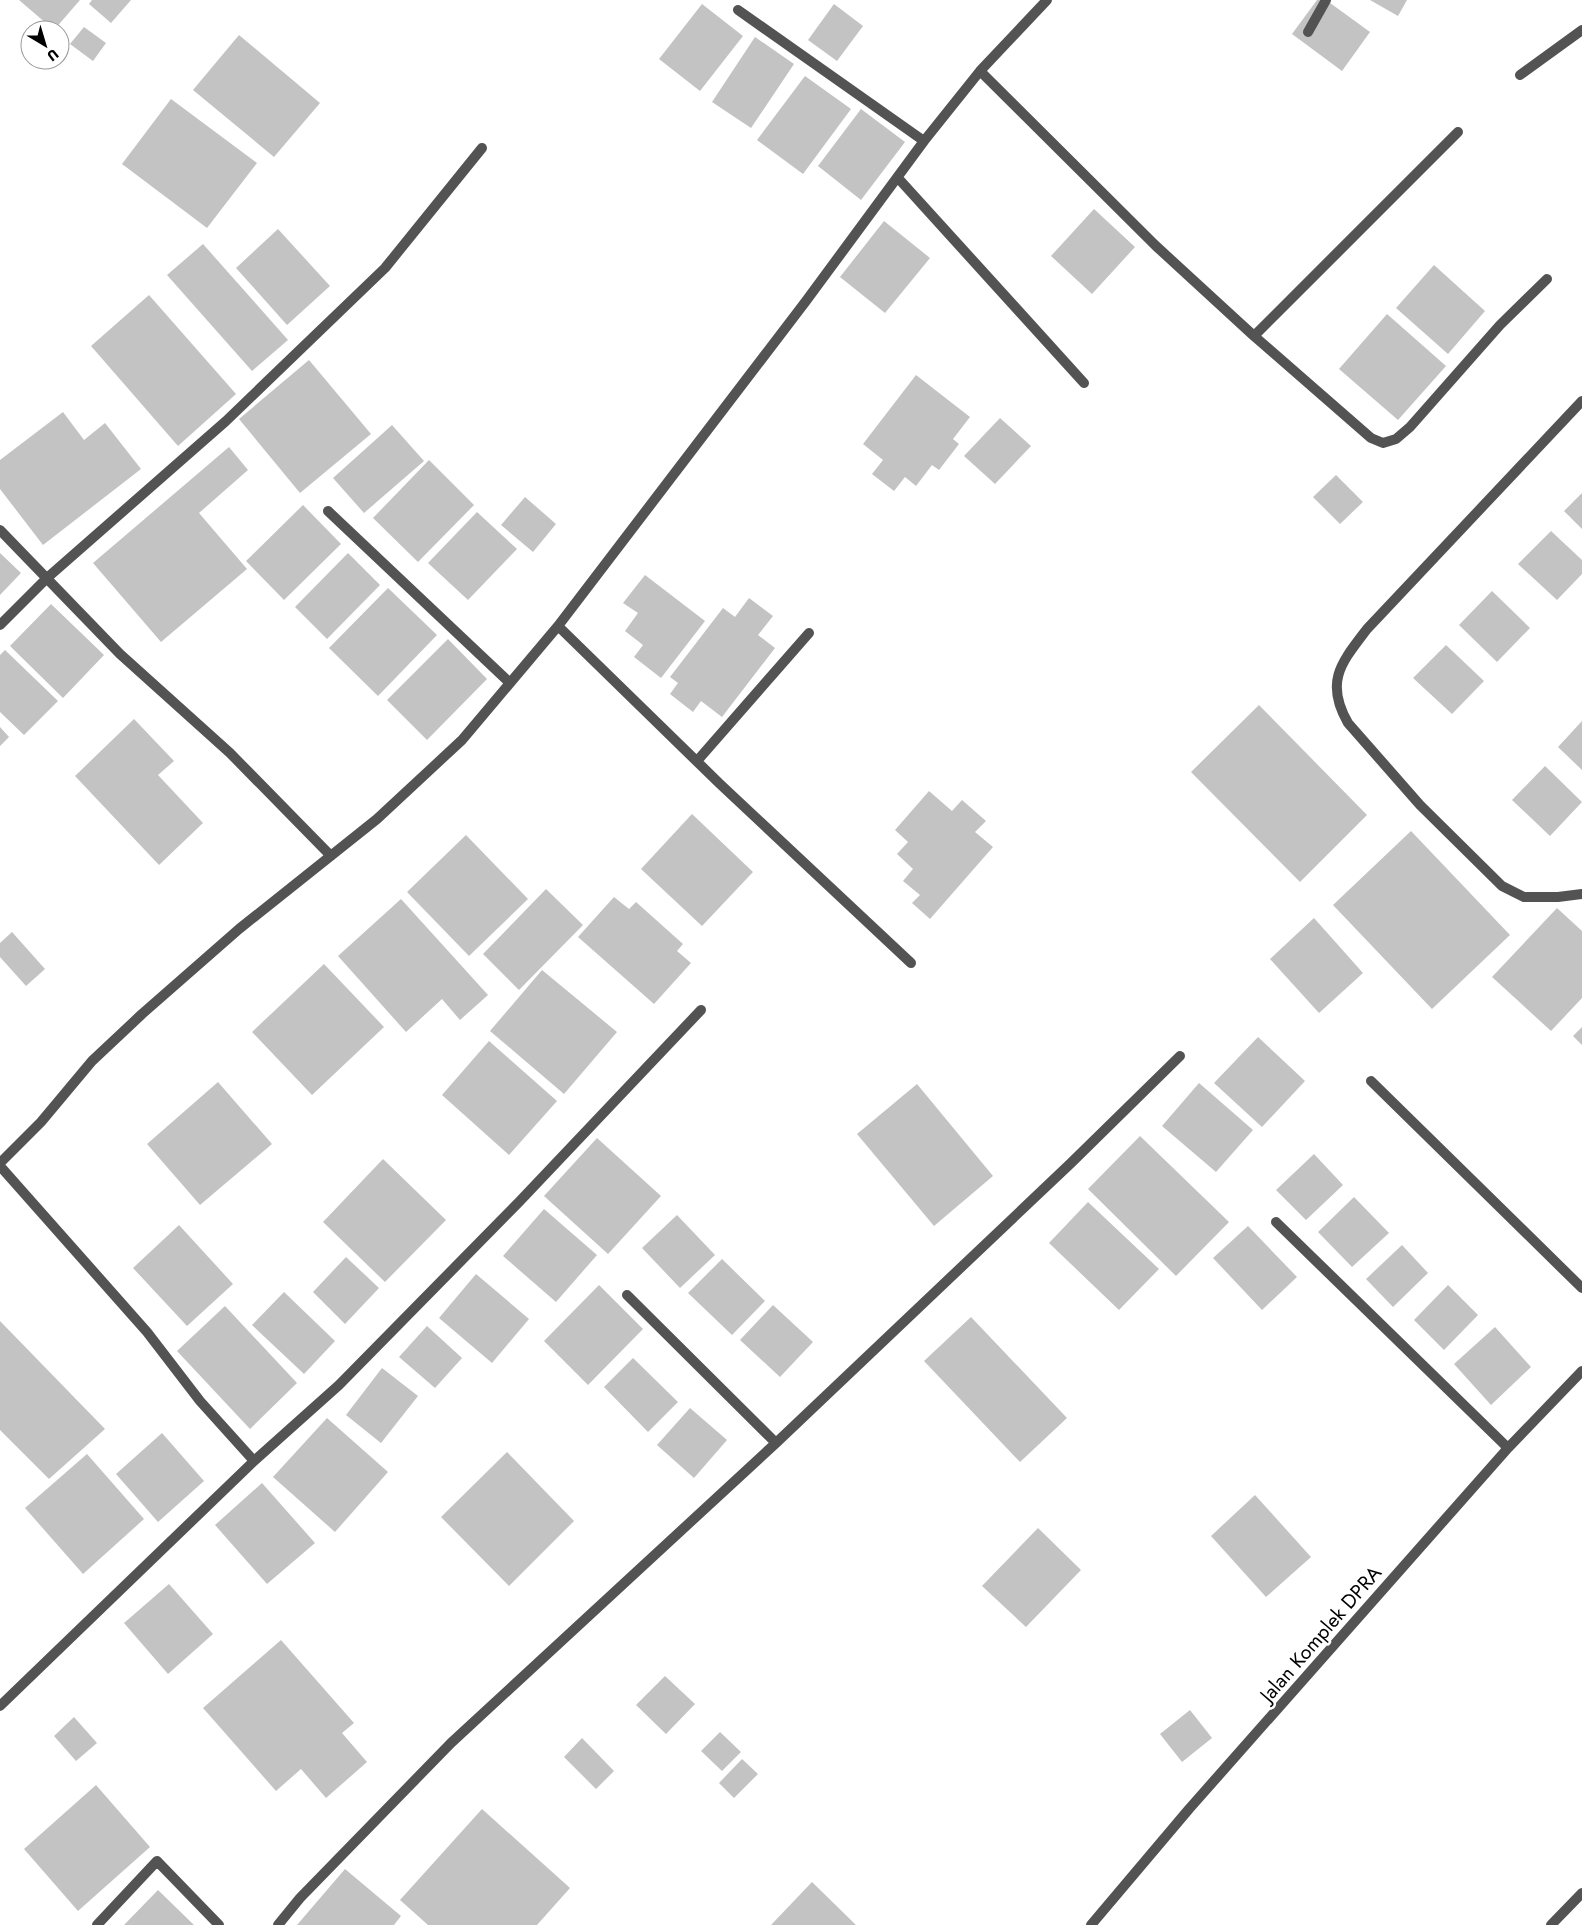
<svg xmlns="http://www.w3.org/2000/svg" width="1582" height="1925" viewBox="0 0 1582 1925" font-family="Jost,sans-serif">
<style>
.building{fill:#c3c3c3}
.lines{fill:none;stroke-linecap:round;stroke-linejoin:round}
.minor{stroke:#535353;stroke-width:10}
.labels{text-anchor:middle;dominant-baseline:central;stroke-width:5;stroke-linejoin:round;paint-order:stroke}
.street-label{font-size:20px;fill:#000;stroke:#fff}
</style>
<rect width="100%" height="100%" fill="#fff"/>
<!-- building -->
<path class="building" d="M19,0H80L54,30Z
M92,0H131L111,23L89,4Z
M1317,0H1326L1370,32L1342,71L1292,34Z
M1370,0H1407L1398,16Z
M702,4L743,36L700,91L659,59Z
M834,4L863,26L837,61L808,40Z
M84,27L106,43L93,61L70,44Z
M239,35L320,103L274,157L193,90Z
M755,37L794,64L751,128L712,102Z
M805,76L851,109L803,174L757,140Z
M171,99L257,163L207,228L122,164Z
M861,109L905,142L861,200L818,166Z
M1094,209L1135,247L1092,294L1051,256Z
M884,221L930,258L885,313L840,277Z
M278,229L330,286L287,325L236,268Z
M203,244L288,340L252,371L167,275Z
M1434,265L1485,311L1448,354L1396,308Z
M149,295L236,394L178,446L91,346Z
M1387,314L1446,366L1398,420L1339,369Z
M309,360L371,434L300,493L239,419Z
M916,375L970,417L953,439L959,444L939,470L932,465L916,486L905,477L894,491L872,474L883,460L863,444Z
M63,412L84,440L105,423L141,469L43,545L0,489V460Z
M1000,418L1031,446L995,484L964,456Z
M392,425L424,461L364,513L333,478Z
M229,447L248,470L199,513L247,569L161,642L93,563Z
M429,460L474,505L418,562L373,518Z
M1336,475L1363,502L1340,524L1313,497Z
M1582,493V529L1564,511Z
M525,497L556,524L533,552L501,525Z
M303,505L341,544L284,600L246,561Z
M477,512L517,549L468,600L428,563Z
M1551,531L1582,560V574L1557,600L1518,564Z
M0,553L21,573L0,595Z
M348,553L380,585L327,639L295,607Z
M645,575L705,621L661,678L634,657L643,645L625,631L638,613L623,603Z
M388,588L437,635L378,696L329,648Z
M1492,591L1530,628L1497,662L1459,625Z
M749,598L773,616L758,635L775,648L722,717L701,701L693,712L670,694L678,683L670,677L723,608L735,617Z
M51,604L104,655L63,698L10,646Z
M448,639L487,679L427,740L387,700Z
M1446,645L1484,681L1452,714L1413,678Z
M5,650L58,701L24,735L0,712V655Z
M1259,705L1367,815L1300,882L1191,772Z
M134,719L174,761L158,775L203,823L159,865L75,776Z
M1582,721V770L1558,747Z
M0,727L9,737L0,746Z
M1545,766L1582,802L1550,836L1512,800Z
M929,791L952,811L962,800L986,821L975,832L993,847L930,919L912,903L920,895L903,881L913,869L897,854L908,842L895,830Z
M692,814L753,872L702,926L641,869Z
M1411,831L1510,935L1432,1009L1333,905Z
M466,835L528,899L469,956L407,892Z
M546,889L583,925L519,990L483,954Z
M614,897L629,909L636,902L683,944L677,951L691,963L654,1004L578,937Z
M401,899L488,995L460,1020L442,999L406,1032L338,956Z
M1557,908L1582,931V998L1551,1031L1492,977Z
M1314,918L1363,973L1319,1013L1270,959Z
M12,932L45,969L26,986L0,957V943Z
M324,964L384,1027L312,1095L252,1032Z
M542,970L617,1032L564,1094L490,1031Z
M1582,1027V1045L1573,1036Z
M1258,1037L1305,1081L1262,1127L1214,1083Z
M489,1041L557,1101L509,1155L442,1095Z
M218,1082L272,1144L200,1205L147,1144Z
M1199,1083L1253,1130L1216,1172L1162,1126Z
M917,1084L993,1176L934,1226L857,1134Z
M1140,1136L1229,1222L1176,1276L1088,1189Z
M597,1138L661,1196L608,1254L544,1196Z
M1314,1154L1343,1185L1306,1220L1276,1190Z
M383,1159L446,1220L385,1282L323,1222Z
M1354,1197L1389,1233L1352,1267L1318,1232Z
M1088,1202L1159,1269L1119,1310L1049,1243Z
M544,1209L597,1255L556,1302L503,1256Z
M677,1215L715,1255L680,1288L642,1248Z
M179,1225L233,1284L187,1326L133,1268Z
M1248,1226L1297,1277L1262,1310L1213,1258Z
M1402,1245L1428,1273L1393,1307L1366,1279Z
M346,1257L379,1288L345,1324L313,1292Z
M722,1259L765,1301L732,1335L688,1293Z
M476,1274L529,1319L492,1363L439,1318Z
M599,1285L643,1329L588,1385L544,1341Z
M1448,1285L1478,1315L1444,1350L1414,1320Z
M284,1292L335,1341L304,1374L252,1325Z
M773,1305L813,1342L780,1377L740,1340Z
M225,1306L297,1383L250,1429L177,1351Z
M971,1317L1067,1418L1020,1462L924,1361Z
M0,1321L105,1429L49,1479L0,1430Z
M427,1326L462,1358L435,1388L399,1357Z
M1495,1327L1531,1367L1491,1405L1454,1364Z
M633,1358L678,1402L648,1432L604,1387Z
M382,1368L418,1396L381,1443L346,1415Z
M690,1408L727,1440L694,1478L657,1445Z
M327,1418L388,1472L335,1532L273,1477Z
M162,1433L204,1481L158,1522L116,1474Z
M507,1452L574,1521L509,1586L441,1517Z
M87,1454L144,1519L83,1574L25,1508Z
M262,1483L315,1543L267,1584L215,1525Z
M1255,1495L1311,1557L1266,1597L1211,1536Z
M1038,1528L1081,1570L1026,1627L982,1586Z
M169,1584L213,1634L168,1674L124,1623Z
M281,1640L354,1723L342,1733L367,1762L326,1798L301,1769L276,1791L203,1708Z
M665,1676L695,1704L666,1734L636,1705Z
M1190,1710L1212,1738L1182,1762L1160,1734Z
M74,1717L97,1743L76,1761L54,1736Z
M720,1732L741,1752L722,1771L701,1751Z
M582,1738L614,1771L596,1789L564,1757Z
M742,1759L758,1774L734,1798L719,1783Z
M96,1785L150,1847L78,1911L24,1849Z
M482,1809L570,1888L537,1925H428L400,1900Z
M345,1869L401,1916L394,1925H297Z
M812,1882L856,1925H771Z
M158,1890L194,1925H124Z"/>
<g class="lines">
<!-- minor -->
<path class="minor" d="M738,10L924,141
M1308,32L1326,0
M980,71L1156,246L1254,336L1371,438L1383,443L1396,439L1410,427L1500,325L1547,279
M1520,75L1582,30
M898,178L1084,383
M1254,336L1458,132
M1582,401L1367,629C1342,662 1324,681 1348,723L1420,805L1502,886L1524,897H1558L1582,894
M328,511L510,683
M0,530L120,654L230,753L331,856
M0,625L47,578L226,421L385,268L482,148
M558,626L720,784L911,963
M697,761L809,633
M1371,1081L1582,1288
M0,1163L41,1122L92,1061L142,1014L239,929L377,819L462,740L558,626L806,301L924,141L980,71L1047,0
M0,1166L147,1332L200,1401L254,1461L339,1385L519,1202L701,1010
M1276,1222L1508,1448
M627,1295L776,1443
M0,1706L254,1461
M97,1925L157,1861L219,1925
M278,1925L300,1898L451,1743L776,1443L1071,1163L1180,1056
M1091,1925L1189,1809L1508,1448L1582,1371
M1551,1925L1582,1893"/>
</g>
<g class="labels">
<!-- street labels -->
<g class="street-label">
<text transform="translate(1321 1634) rotate(-49)">Jalan Komplek DPRA</text>
</g>
</g>
<!-- north arrow -->
<g transform="translate(45 45) rotate(142)"><circle r="24" fill="#ffffff" stroke="#999999"/>
<path d="M0-4L9 19L0 12L-9 19Z" fill="#000000"/>
<text y="-8" font-size="14" font-weight="bold" text-anchor="middle" fill="#000000">U</text>
</g>
</svg>
